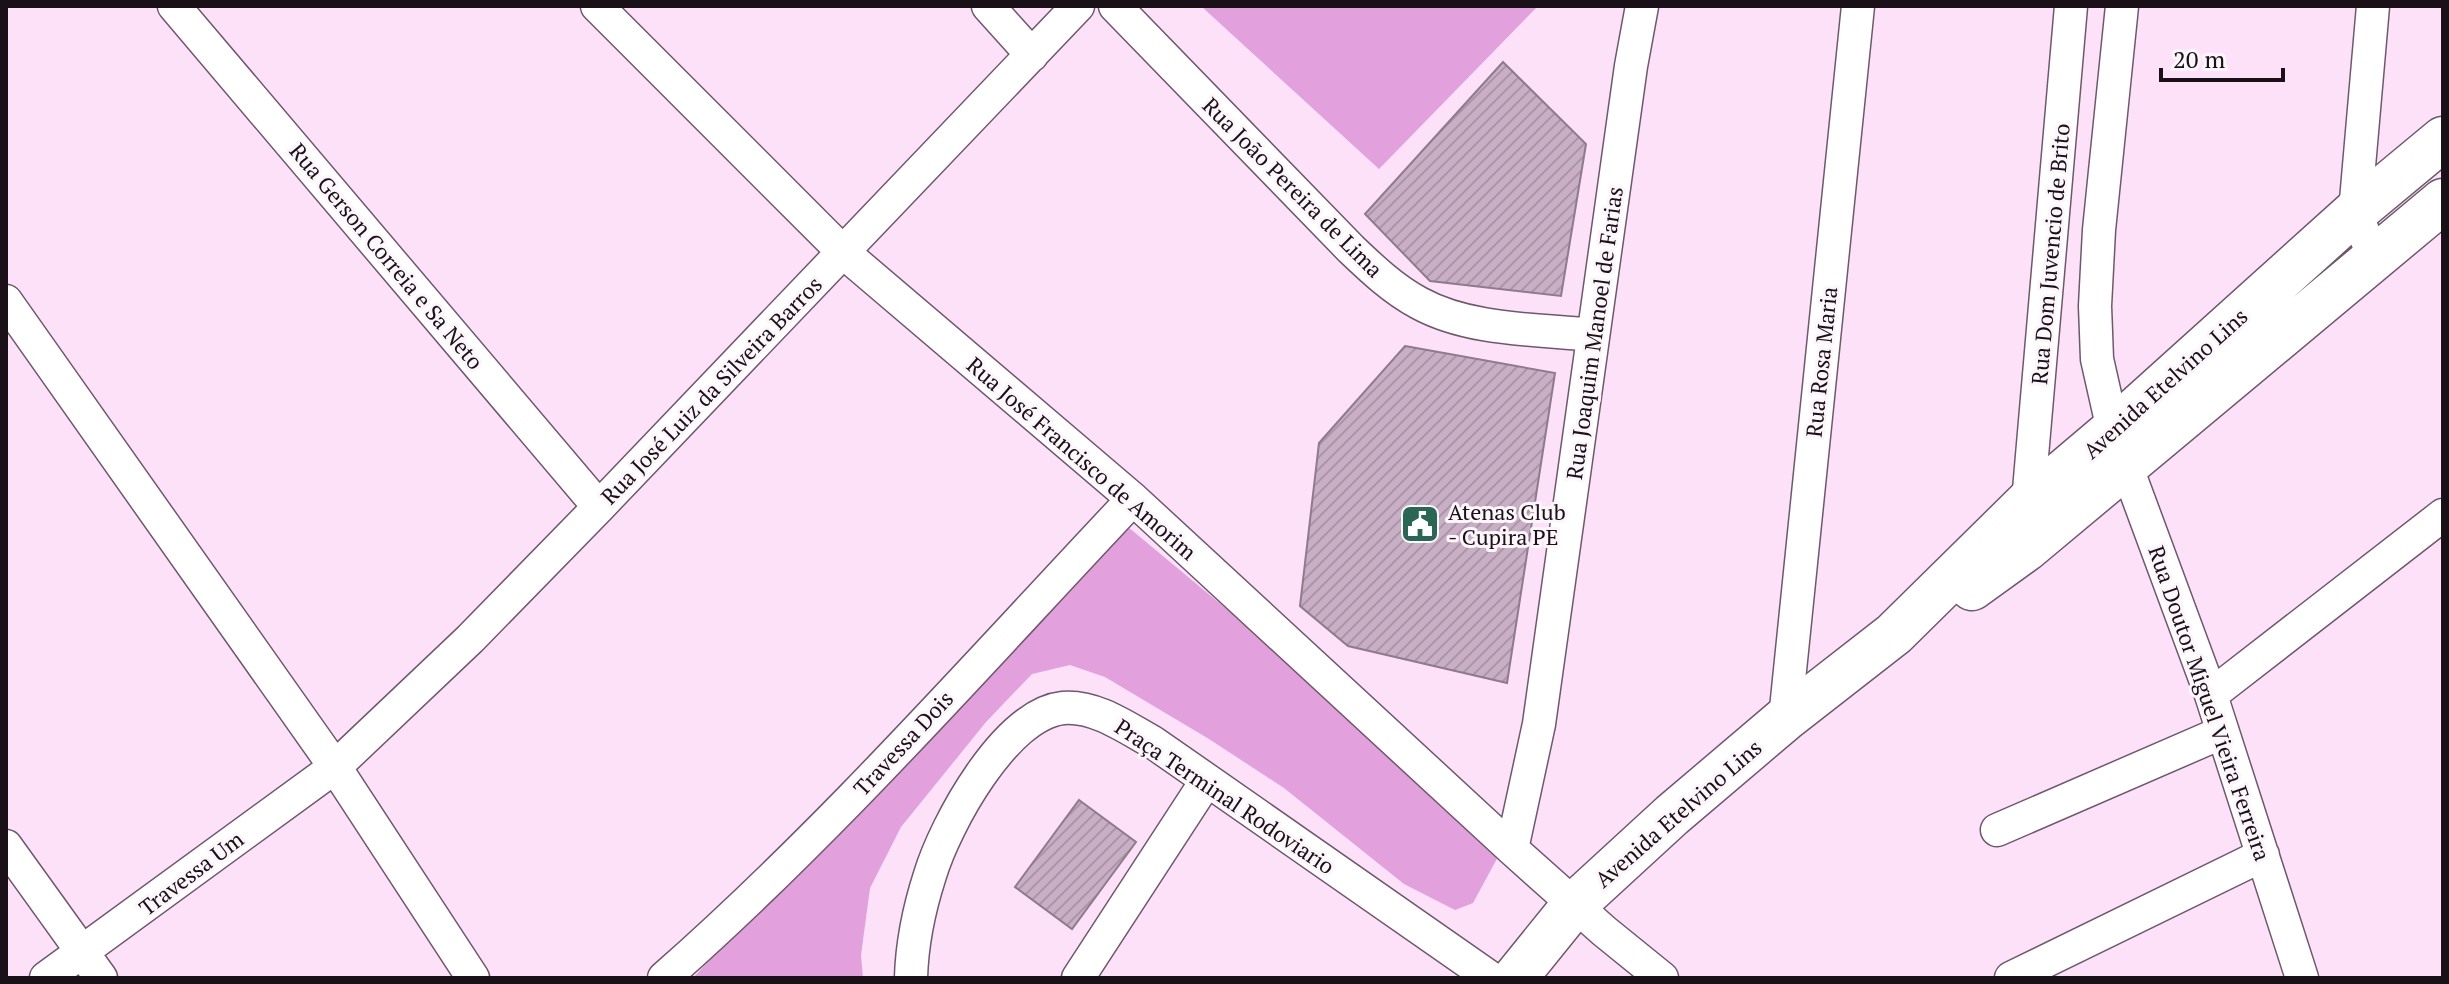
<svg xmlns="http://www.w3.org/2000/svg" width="2449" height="984" viewBox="0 0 2449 984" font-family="'PT Serif',serif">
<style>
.park{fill:#e2a0dc}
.building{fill:url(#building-hatch);stroke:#91798e;stroke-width:2}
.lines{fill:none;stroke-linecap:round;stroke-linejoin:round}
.minor-casing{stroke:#6f586c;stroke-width:35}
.secondary-casing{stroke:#6f586c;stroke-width:47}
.minor{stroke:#fff;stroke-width:32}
.secondary{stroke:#fff;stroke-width:44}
.labels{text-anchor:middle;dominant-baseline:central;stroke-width:6;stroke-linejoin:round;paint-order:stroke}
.street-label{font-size:22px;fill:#191018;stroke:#fcf6fb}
.poi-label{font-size:22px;fill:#191018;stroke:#fcf6fb;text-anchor:start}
</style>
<defs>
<pattern id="building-hatch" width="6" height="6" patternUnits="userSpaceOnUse" patternTransform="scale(2)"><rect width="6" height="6" fill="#c8afc5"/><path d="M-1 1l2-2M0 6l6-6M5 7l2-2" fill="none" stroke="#ab96a8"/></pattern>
</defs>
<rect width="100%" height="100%" fill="#fce1f9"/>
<!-- park -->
<path class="park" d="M1201,6H1538L1379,169Z
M1128,527L1468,810L1500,853L1473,903L1455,910L1404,884L1284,788L1209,739L1105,677L1070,665L1032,674L986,722L901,827L870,888L861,955L863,978H693L803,858Z"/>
<!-- building -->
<path class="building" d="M1503,62L1586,144L1561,296L1430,281L1365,214Z
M1405,346L1555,373L1507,683L1348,646L1300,606L1319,443Z
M1079,800L1136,842L1072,929L1015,887Z"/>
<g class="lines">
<defs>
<path id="minor" d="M174,6L599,507
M597,6L843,252L1133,499L1512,849L1604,931L1662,978
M988,6L1032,55
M1115,6L1351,249C1372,269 1393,289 1419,303C1470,331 1537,329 1593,335
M2122,6L2099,230L2095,306L2097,359L2113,430L2211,695L2302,978
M2373,6L2355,212L2374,257
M6,301L335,767L473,978
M2028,502L2071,6
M2211,695L2443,515
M1785,719L1858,6
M1997,830L2223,732
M6,846L101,978
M1512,849L1539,724L1631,66L1642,6
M46,978L335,767L470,639L599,507L1078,6
M664,978C831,831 980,661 1133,499
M911,978C912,942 919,909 930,875C945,825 1005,714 1063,708C1095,705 1127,728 1154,743L1491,978
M1078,978L1207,780
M2011,978L2263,855"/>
<path id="secondary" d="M1972,588L2026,549L2443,201
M1515,978L1574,905L1672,815L1785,719L1894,634L2028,502L2113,430L2355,212L2443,139"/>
</defs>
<!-- minor casing -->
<use href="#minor" class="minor-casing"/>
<!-- secondary casing -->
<use href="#secondary" class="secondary-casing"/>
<!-- minor -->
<use href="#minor" class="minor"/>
<!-- secondary -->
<use href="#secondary" class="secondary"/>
</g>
<!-- icons -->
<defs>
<symbol id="civic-square" viewBox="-11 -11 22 22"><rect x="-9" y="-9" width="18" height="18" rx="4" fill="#286754" stroke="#fcf6fb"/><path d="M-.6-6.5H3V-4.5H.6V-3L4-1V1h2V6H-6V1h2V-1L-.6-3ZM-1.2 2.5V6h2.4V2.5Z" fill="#fff"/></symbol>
</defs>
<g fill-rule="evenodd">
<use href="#civic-square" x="1398" y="502" width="44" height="44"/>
</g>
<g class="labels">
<!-- street labels -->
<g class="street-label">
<text transform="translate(1293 187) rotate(45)">Rua João Pereira de Lima</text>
<text transform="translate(2050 254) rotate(-85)">Rua Dom Juvencio de Brito</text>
<text transform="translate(387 256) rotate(50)">Rua Gerson Correia e Sa Neto</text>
<text transform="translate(1594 333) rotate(-82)">Rua Joaquim Manoel de Farias</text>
<text transform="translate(1821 362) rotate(-84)">Rua Rosa Maria</text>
<text transform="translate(2165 383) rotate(-42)">Avenida Etelvino Lins</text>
<text transform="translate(711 390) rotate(-46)">Rua José Luiz da Silveira Barros</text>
<text transform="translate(1082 458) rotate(41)">Rua José Francisco de Amorim</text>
<text transform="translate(2210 703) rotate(71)">Rua Doutor Miguel Vieira Ferreira</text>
<text transform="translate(903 743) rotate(-47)">Travessa Dois</text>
<text transform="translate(1225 796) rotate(34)">Praça Terminal Rodoviario</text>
<text transform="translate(1678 813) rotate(-41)">Avenida Etelvino Lins</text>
<text transform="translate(191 873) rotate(-37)">Travessa Um</text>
</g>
<!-- poi labels -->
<g class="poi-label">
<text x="1448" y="511">Atenas Club<tspan x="1448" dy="25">- Cupira PE</tspan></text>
</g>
</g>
<!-- border -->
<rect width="2449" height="984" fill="none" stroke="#191018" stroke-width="16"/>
<!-- scale -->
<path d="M2161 68v12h122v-12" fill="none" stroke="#191018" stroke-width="4"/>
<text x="2173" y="68" font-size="24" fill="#191018" stroke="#fcf6fb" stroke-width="6" paint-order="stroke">20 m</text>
</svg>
